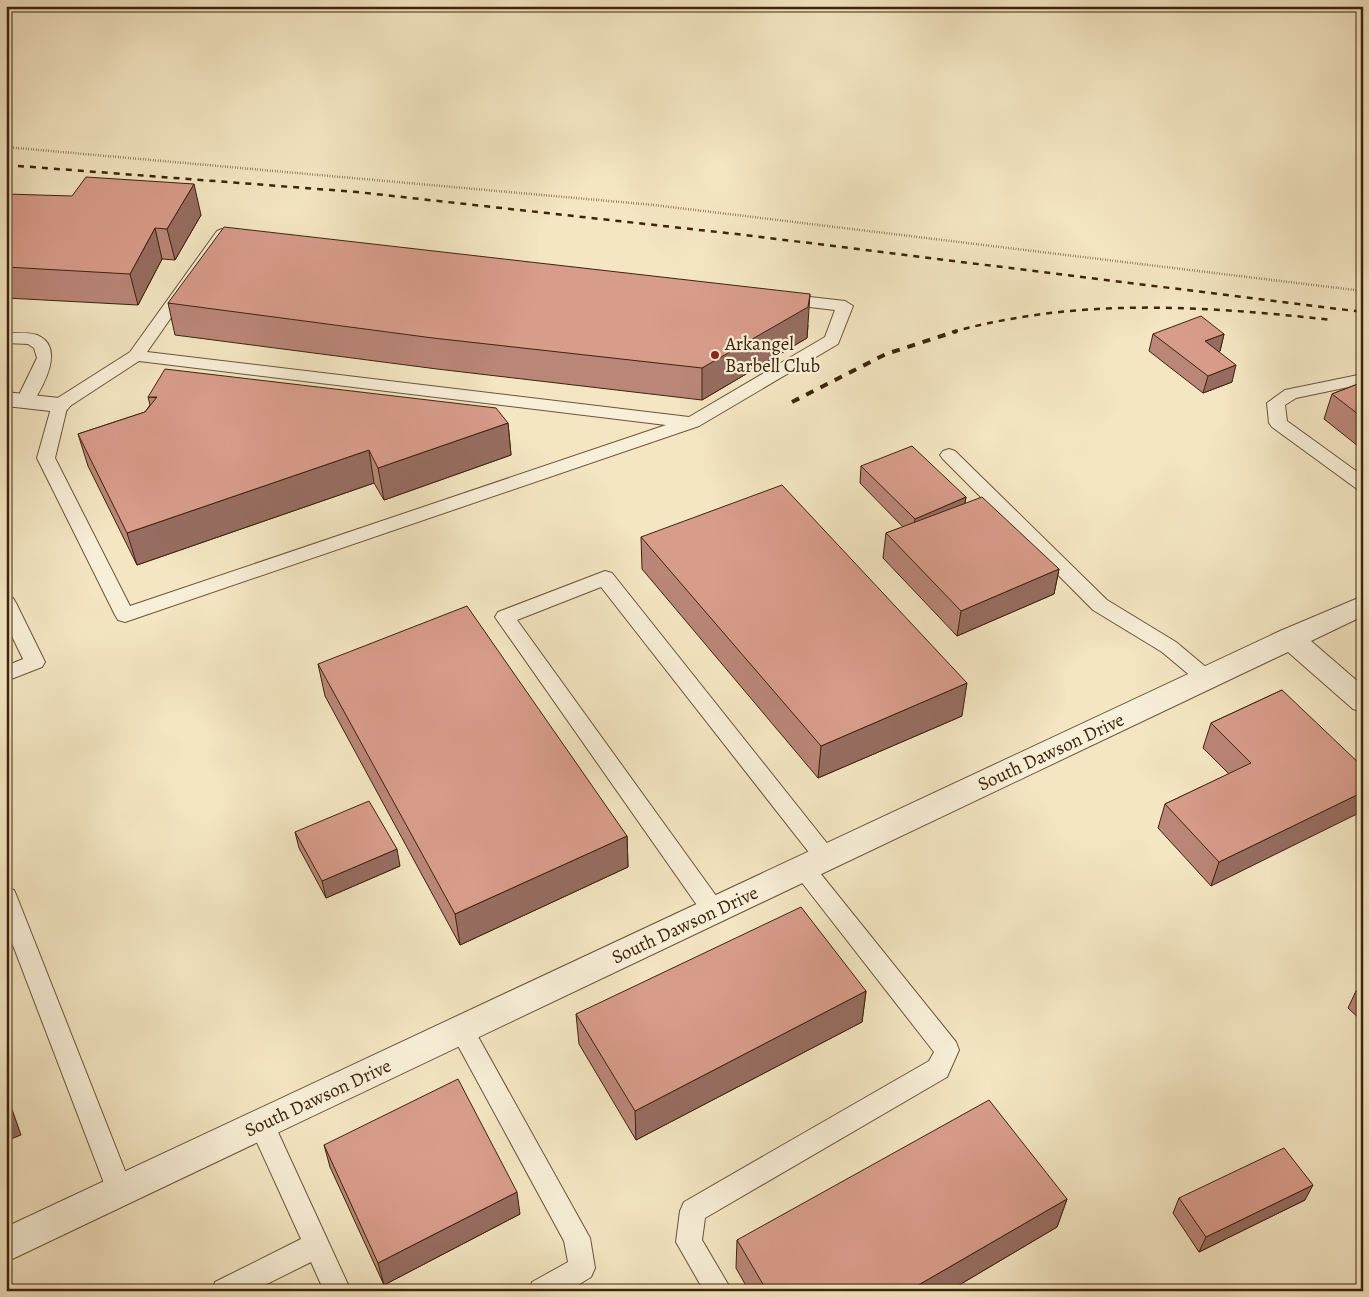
<svg xmlns="http://www.w3.org/2000/svg" width="1369" height="1297" viewBox="0 0 1369 1297" font-family="Alegreya,serif">
<style>
.lines{fill:none;stroke-linecap:round;stroke-linejoin:round}
.service-casing{stroke:#6a5439;stroke-width:2}
.minor-casing{stroke:#6a5439;stroke-width:2}
.tertiary-casing{stroke:#6a5439;stroke-width:2}
.path{stroke:#3c240b;stroke-width:2.5;stroke-dasharray:0.5 2;stroke-linecap:butt}
.service{fill:#f8efd8;fill-rule:evenodd}
.minor{fill:#f8efd8;fill-rule:evenodd}
.tertiary{fill:#f8efd8;fill-rule:evenodd}
.rail-far1{stroke:#3c240b;stroke-width:2.5;stroke-dasharray:6 6;stroke-linecap:butt}
.rail{stroke:#3c240b;stroke-width:4;stroke-dasharray:8 8;stroke-linecap:butt}
.wall{fill:#ba8678;stroke:#3c240b}
.shaded-wall{fill:#976d61;stroke:#3c240b}
.building{fill:#d89c8b;stroke:#3c240b}
.poi-dot{fill:#8f2418;stroke:#f8efd8;stroke-width:2}
.labels{text-anchor:middle;dominant-baseline:central;stroke-width:4.5;stroke-linejoin:round;paint-order:stroke}
.poi-label{font-size:19px;fill:#3c240b;stroke:#f8efd8;text-anchor:start}
.street-label{font-size:19px;fill:#3c240b;stroke:#f8efd8}
</style>
<rect width="100%" height="100%" fill="#f4e6c3"/>
<filter id="stains"><feTurbulence type="fractalNoise" baseFrequency=".004" numOctaves="4"/><feColorMatrix values="0 0 0 0 .2 0 0 0 0 .09 0 0 0 0 .02 0 0 0 .5 -.17"/></filter>
<radialGradient id="worn" r=".72"><stop offset=".6" stop-color="#630" stop-opacity="0"/><stop offset="1" stop-color="#630" stop-opacity=".3"/></radialGradient>
<g class="lines">
<defs>
<path id="service" d="M222,229L845,301L853,306L838,344L699,426L125,622L118,620L115,615L37,458L53,401L130,352L217,231ZM226,239L835,310L825,337L689,417L147,352ZM139,361L666,425L130,606L55,458L67,408Z
M6,333C16,333 28,332 37,335C66,347 43,387 31,405H19L16,401L37,358L34,348L28,344L6,343Z
M1363,374V384L1296,398L1285,405L1287,421L1363,476V491L1357,489L1272,427L1269,423L1267,403L1285,390Z
M949,449L955,451L1107,600L1176,642L1213,673L1216,678L1213,683L1206,685L1199,683L1162,652L1093,610L943,459L940,455L943,451Z
M605,571L612,573L834,852L837,858L834,864L826,867L818,864L601,587L517,620L722,904L725,911L722,918L714,920L706,918L495,617L498,612Z
M6,596L13,598L16,603L45,662L42,667L6,681V666L23,659L6,624Z
M804,860L812,863L956,1042L959,1050L947,1077L705,1218L702,1240L732,1291H704L676,1242L680,1211L684,1202L929,1061L934,1052L796,875L793,869L796,863Z
M6,888L14,890L17,897L133,1191L129,1200L120,1203L111,1200L107,1191L6,927Z
M462,1021L471,1024L590,1238L595,1268L591,1277L568,1291H529L532,1282L568,1262L564,1241L450,1031L453,1024Z
M262,1114L271,1117L351,1291H324L311,1262L253,1291H212L215,1282L301,1239L249,1125L253,1117Z"/>
<path id="minor" d="M6,392L59,398L67,400L71,405L67,410L59,412L6,406Z"/>
<path id="tertiary" d="M1363,596V616L1311,641L1363,686V712L1353,709L1288,652L6,1262V1227L1280,631Z"/>
</defs>
<!-- service casing -->
<use href="#service" class="service-casing"/>
<!-- minor casing -->
<use href="#minor" class="minor-casing"/>
<!-- tertiary casing -->
<use href="#tertiary" class="tertiary-casing"/>
<!-- path -->
<path class="path" d="M6,147L654,205L1363,291"/>
<!-- service -->
<use href="#service" class="service"/>
<!-- minor -->
<use href="#minor" class="minor"/>
<!-- tertiary -->
<use href="#tertiary" class="tertiary"/>
<!-- rail-far1 -->
<path class="rail-far1" d="M6,165L357,192L745,235L1363,312
M952,332C1081,297 1203,306 1333,320"/>
<!-- rail -->
<path class="rail" d="M792,402L886,354L957,331"/>
</g>
<!-- wall -->
<path class="wall" d="M6,194L201,215L175,260L162,259L138,305L6,298Z
M168,303L808,325L807,338L702,400L437,369L175,335Z
M1153,334H1224L1220,351H1218L1232,382L1203,393L1149,351Z
M1363,382V450L1324,419L1332,394Z
M148,397L508,423L511,455L384,500L374,483L137,565L88,466L78,434L145,412L150,405Z
M861,466L966,497L965,503L1059,569L1054,594L957,636L883,558L886,533L903,527L860,483Z
M641,537L962,716L818,778L642,569Z
M318,664L627,836L628,867L460,945L325,696Z
M1282,690L1211,886L1158,828L1165,804L1229,774L1203,748L1211,723Z
M295,832L400,866L326,898L299,848Z
M1363,988V1022L1348,1008L1356,991Z
M866,991L862,1022L636,1140L579,1044L576,1014Z
M1363,1038V1049L1359,1045Z
M324,1145L520,1214L384,1285L330,1167Z
M1179,1198L1305,1200L1199,1252L1173,1213Z
M1067,1199L1057,1227L949,1291H749L736,1268L737,1240Z"/>
<!-- shaded-wall -->
<path class="shaded-wall" d="M194,184L201,215L175,260L167,229Z
M155,228L162,259L138,305L130,274Z
M810,294L807,338L702,400V368Z
M1224,334L1220,351L1201,358L1205,341Z
M1236,365L1232,382L1203,393L1208,376Z
M508,423L511,455L384,500L378,468Z
M369,450L374,483L137,565L127,533Z
M966,497L963,514L913,536L915,519Z
M1059,569L1054,594L957,636L961,611Z
M967,683L962,716L818,778L821,746Z
M1363,792V811L1211,886L1219,862Z
M627,836L628,867L460,945L455,914Z
M397,849L400,866L326,898L322,881Z
M866,991L862,1022L636,1140L635,1111Z
M6,1092L21,1135L6,1141Z
M1313,1185L1305,1200L1199,1252L1206,1237Z
M517,1192L520,1214L384,1285L378,1263Z
M1067,1199L1057,1227L949,1291H908Z"/>
<!-- building -->
<path class="building" d="M86,177L194,184L167,229L155,228L130,274L6,267V194L72,196Z
M224,227L810,294L808,307L702,368L433,338L168,303Z
M1201,316L1224,334L1205,341L1236,365L1208,376L1153,334Z
M165,369L496,408L508,423L378,468L369,450L127,533L78,434L145,412L157,397H148Z
M1363,382V418L1332,394Z
M912,446L966,497L915,519L861,466Z
M782,485L967,683L821,746L641,537Z
M982,497L1059,569L961,611L886,533Z
M467,606L627,836L455,914L318,664Z
M1282,690L1363,767V792L1219,862L1165,804L1251,763L1211,723Z
M369,801L397,849L322,881L295,832Z
M801,907L866,991L635,1111L576,1014Z
M1363,988V998L1356,991Z
M458,1079L517,1192L378,1263L324,1145Z
M989,1100L1067,1199L908,1291H767L737,1240Z
M1284,1148L1313,1185L1206,1237L1179,1198Z"/>
<!-- markers -->
<circle class="poi-dot" cx="715" cy="355" r="5"/>
<g class="labels">
<!-- poi labels -->
<g class="poi-label">
<text x="725" y="344">Arkangel<tspan x="725" dy="22">Barbell Club</tspan></text>
</g>
<!-- street labels -->
<g class="street-label">
<text transform="translate(1051 752) rotate(-25)">South Dawson Drive</text>
<text transform="translate(685 925) rotate(-25)">South Dawson Drive</text>
<text transform="translate(318 1098) rotate(-25)">South Dawson Drive</text>
</g>
</g>
<!-- margin -->
<rect width="1369" height="1297" fill="none" stroke="#f4e6c3" stroke-width="25"/>
<rect x="8" y="8" width="1354" height="1282" fill="none" stroke="#3c240b" stroke-width="2.5"/>
<rect x="12" y="12" width="1344" height="1272" fill="none" stroke="#3c240b"/>
<rect width="100%" height="100%" filter="url(#stains)"/>
<rect width="100%" height="100%" fill="url(#worn)"/>
</svg>
